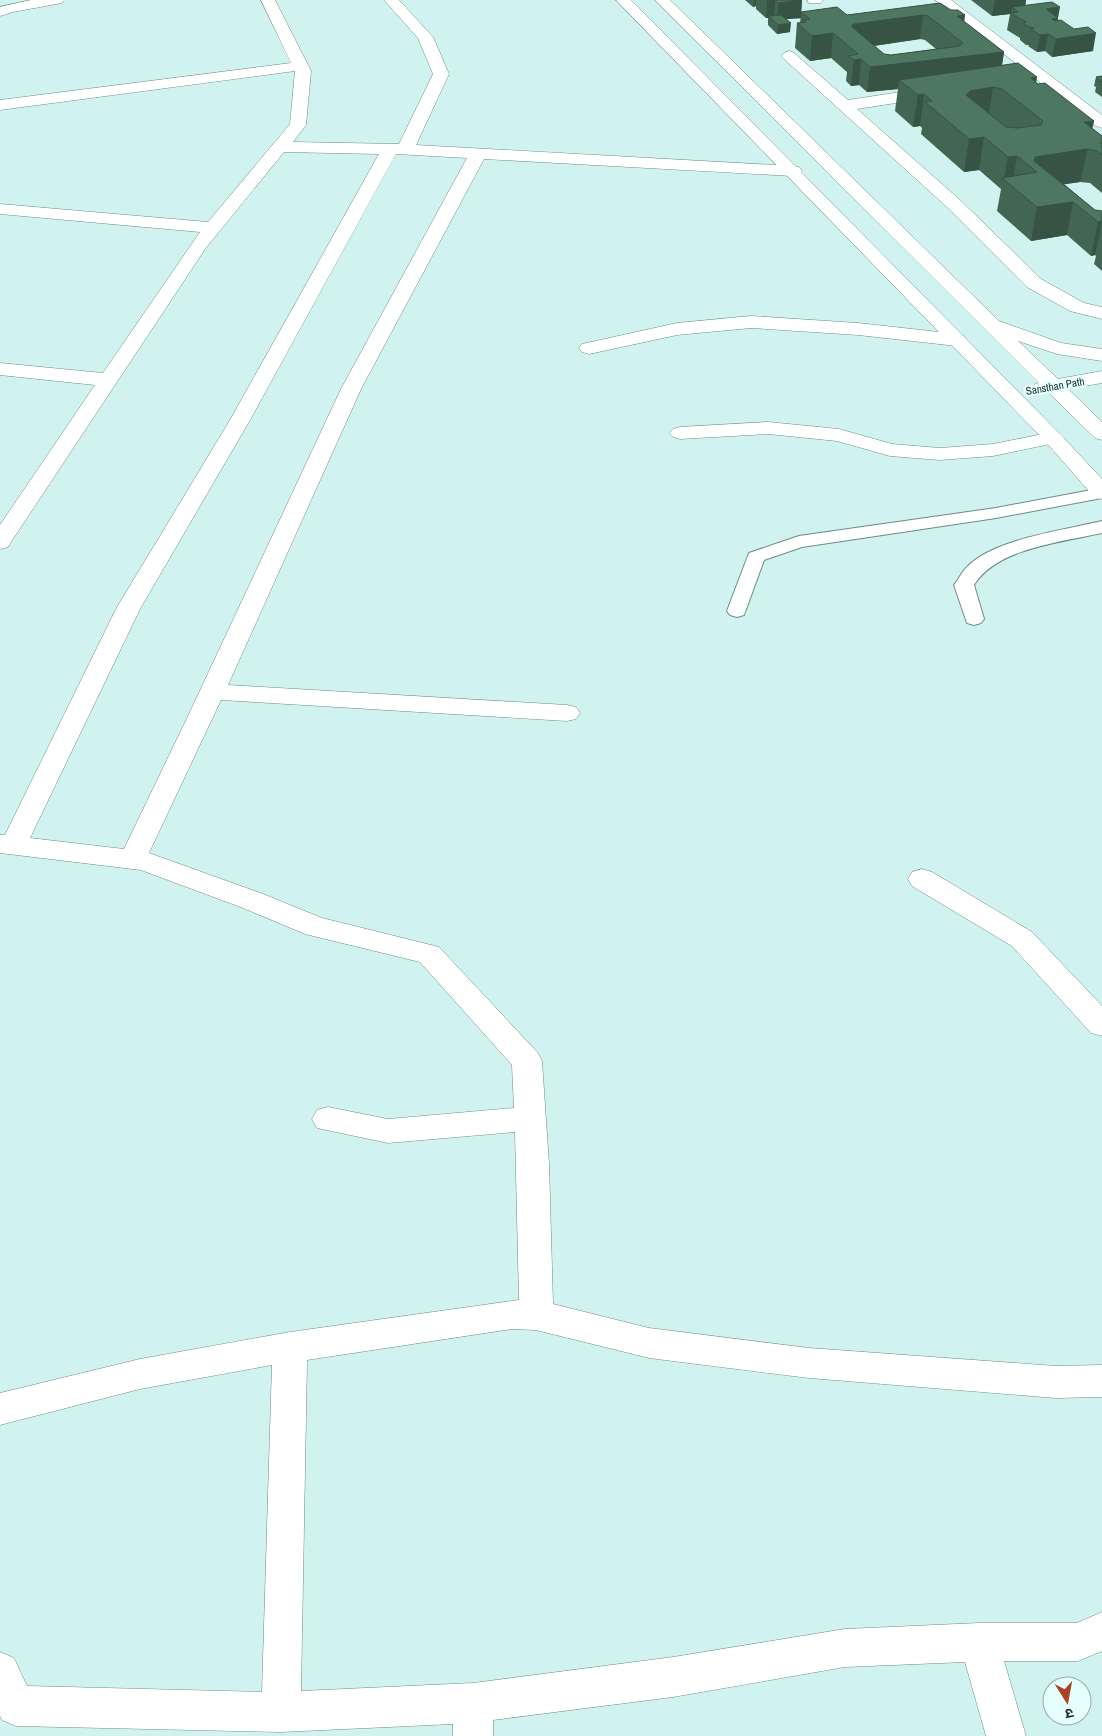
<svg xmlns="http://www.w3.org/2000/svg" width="1102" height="1736" viewBox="0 0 1102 1736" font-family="'Archivo Narrow','Noto Sans Devanagari',sans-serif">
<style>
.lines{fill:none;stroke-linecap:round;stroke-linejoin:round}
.lane-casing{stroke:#6c8b89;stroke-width:2}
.street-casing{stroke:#6c8b89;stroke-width:1}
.secondary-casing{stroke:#6c8b89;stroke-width:1}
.lane{fill:#fff;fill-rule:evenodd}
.street{fill:#fff;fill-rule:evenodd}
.secondary{fill:#fff;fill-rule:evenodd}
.wall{fill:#426653;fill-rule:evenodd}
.shaded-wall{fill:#365344}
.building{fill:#4d7761;stroke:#365344;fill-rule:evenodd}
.labels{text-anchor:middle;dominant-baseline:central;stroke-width:5;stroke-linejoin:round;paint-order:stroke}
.far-street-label{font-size:11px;fill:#1c2928;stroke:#e4fffd}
</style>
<rect width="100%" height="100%" fill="#d1f3f0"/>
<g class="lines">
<defs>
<path id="lane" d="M1102,488V498L996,518L802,547L764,560L744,615L737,617L730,615L727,611L749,553L799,536L996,508Z
M1102,521V533C1062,542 997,548 974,585L984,619L981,623L974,625L967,623L954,585C959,579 962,571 968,566C994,539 1065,530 1102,521Z"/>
<path id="street" d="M31,0H64L62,3L13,12L0,16V7Z
M261,0H275L311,71L306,125L293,142L399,144L433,74L418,38L384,0H399L433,37L449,74L416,145L793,166L799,167L802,171L799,175L793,176L484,159L361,389L228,685L567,705L576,707L580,713L576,719L567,721L221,700L149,853L263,894L322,918L439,947L538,1053L542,1061L549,1164L553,1304L649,1328L809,1348L1056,1366L1102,1365V1397L1056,1398L809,1378L649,1358L536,1330L512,1329L307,1360L301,1691L473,1683L673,1657L845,1629L979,1623H1077L1102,1612V1651L1078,1661H1004L1026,1736H986L965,1662L845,1667L673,1697L493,1720V1736H453V1724L281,1732L16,1726L2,1720L0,1716V1652L14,1658L27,1686L262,1692L272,1365L140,1389L0,1425V1393L140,1359L290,1332L519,1300L515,1132L388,1143L317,1128L312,1119L317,1110L328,1107L388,1119L514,1108L512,1065L420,962L305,934L243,908L141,870L0,853V835H5L116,609L230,420L379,154L284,152L205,249L11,542L8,547L0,549V525L95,385L0,375V363L103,373L200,232L0,214V204L208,222L290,124L295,71L0,110V100L291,63ZM396,154L467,158L341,389L189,714L124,849L30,838L140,609L250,420Z
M807,0H823L821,3H809Z
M935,0H951L1102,115V128L1096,126Z
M789,51L794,53L848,100L934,87L940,89L942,92L940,95L934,97L857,109L960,200L1041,279L1084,303L1102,307V319L1070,311L1027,287L948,208L784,59L781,56L784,53Z
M751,316L858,323L957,334L964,336L967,340L964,344L957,346L858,335L751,328L677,335L589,354L582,352L579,348L582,344L677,323Z
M768,422L839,429L892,444L940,448L993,444L1053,432L1060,434L1064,438L1060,442L993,456L940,460L890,456L837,441L768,434L680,439L673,437L669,433L673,429L680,427Z
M922,869L932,872L1032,932L1102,1006V1036L1091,1033L1012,946L912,886L908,879L912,872Z"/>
<path id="secondary" d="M616,0H631L1060,434L1102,479V499L1094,497L1046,442Z
M655,0H670L999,321L1061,343L1102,349V361L1057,354L1018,341L1058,379L1102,371V383L1068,389L1102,422V440L1095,438L1049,393L1042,394L1035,392L1032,388L1035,384L1039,383Z"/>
</defs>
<!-- lane casing -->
<use href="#lane" class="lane-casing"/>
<!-- street casing -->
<use href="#street" class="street-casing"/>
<!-- secondary casing -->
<use href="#secondary" class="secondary-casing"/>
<!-- lane -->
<use href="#lane" class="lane"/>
<!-- street -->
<use href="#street" class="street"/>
<!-- secondary -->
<use href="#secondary" class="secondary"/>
</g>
<!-- wall -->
<path class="wall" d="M745,0H802L801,12L847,15L951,10L965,15L964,21L1004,52L1002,65L1036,83L1094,121L1092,128L1102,136V193L1090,183L1080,182L1064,184L1095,210L1102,211V271L1094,264L1096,256L1095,255L1091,256L1067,235L1031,241L997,211L1001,189L979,170L964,172L921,134L922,128L920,126L913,127L895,111L898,89L867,92L859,85L851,86L846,81L847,72L831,58L810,61L795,48L797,23H800L801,15V18L786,19L790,32L777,34L768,25V18H766L756,9V6L753,7ZM920,39L925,40L936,49L891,55L884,54L874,46Z
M971,0H1026L1025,6L1058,18V20L1093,51L1052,57L1045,51L1037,52L1028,46L1029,45H1026L1020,40V38L1007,30L1010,14L992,16Z
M1102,76V97L1095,92L1096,87L1094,86L1096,77Z"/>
<!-- shaded-wall -->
<path class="shaded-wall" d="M754,0H756V6L753,7Z
M775,0L774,17L769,16L768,18H766L767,1Z
M799,0H802L801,18L777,20L778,3Z
M995,0H1026L1024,13L1018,12L1012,7L1011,14L1010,13V14L992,16Z
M1060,7L1058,18L1055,35L1046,9Z
M923,15L920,39L852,49L851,26L854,24Z
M965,15L962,39L957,16Z
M791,23L790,32L777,34L778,25Z
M833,33L831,58L810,61L812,36Z
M1096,33L1093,51L1052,57L1056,39Z
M1048,34L1045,51L1037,52L1040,35Z
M1004,52L1000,77L899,80L898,89L867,92L870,67Z
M861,59L859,85L851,86L854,60Z
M1037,77L1032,109L1031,78Z
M993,87L988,119L966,95L970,91Z
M924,94L920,126L913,127L918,95Z
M1094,121L1080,182L1034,189L1037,172L1034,161L1035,157L1084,122Z
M984,137L979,170L964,172L969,139Z
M1017,156L1012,186L1004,179L1008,157Z
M1073,202L1067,235L1031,241L1037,207Z
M1098,222H1102L1095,255L1091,256Z"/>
<!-- building -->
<path class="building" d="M766,0H802L778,3L775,0L767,1Z
M1052,2L1060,7L1046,9L1058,18L1052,19L1055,21L1061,20L1074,29L1088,27L1096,33L1056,39L1048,34L1040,35L1031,29L1034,28L1029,27L1023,23L1026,22L1010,13L1018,12L1012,7Z
M940,3L951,10H958L965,15L957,16L1004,52L870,67L861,59L854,60L848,56L858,54L833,33L812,36L797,23L806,22L803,20L810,19L801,12L837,7L847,15ZM923,15L928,16L963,43L960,46L891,55L884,54L851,26L854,24Z
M781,15L791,23L778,25L769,16Z
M1018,63L1037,77L1031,78L1038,84L1045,83L1094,121L1084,122L1102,136V143H1100L1102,144V155L1097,151L1087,149L1035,157L1034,161L1095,210L1102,211V221L1098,222L1073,202L1037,207L1002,178L1037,172L1017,156L1008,157L984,137L969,139L925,102L932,101L924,94L918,95L899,80ZM993,87L1002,89L1043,121L1041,125L1017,128L1006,127L966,95L970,91Z
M1102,76V82L1096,77Z
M1097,82H1102V86Z"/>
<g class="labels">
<!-- far-street labels -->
<g class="far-street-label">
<text transform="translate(1055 386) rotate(-10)">Sansthan Path</text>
</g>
</g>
<!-- north arrow -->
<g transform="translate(1067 1701) rotate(169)"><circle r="24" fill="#e4fffd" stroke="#94a9a8"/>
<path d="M0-4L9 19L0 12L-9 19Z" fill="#ab4421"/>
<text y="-8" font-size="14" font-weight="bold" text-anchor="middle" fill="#1c2928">उ</text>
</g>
</svg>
